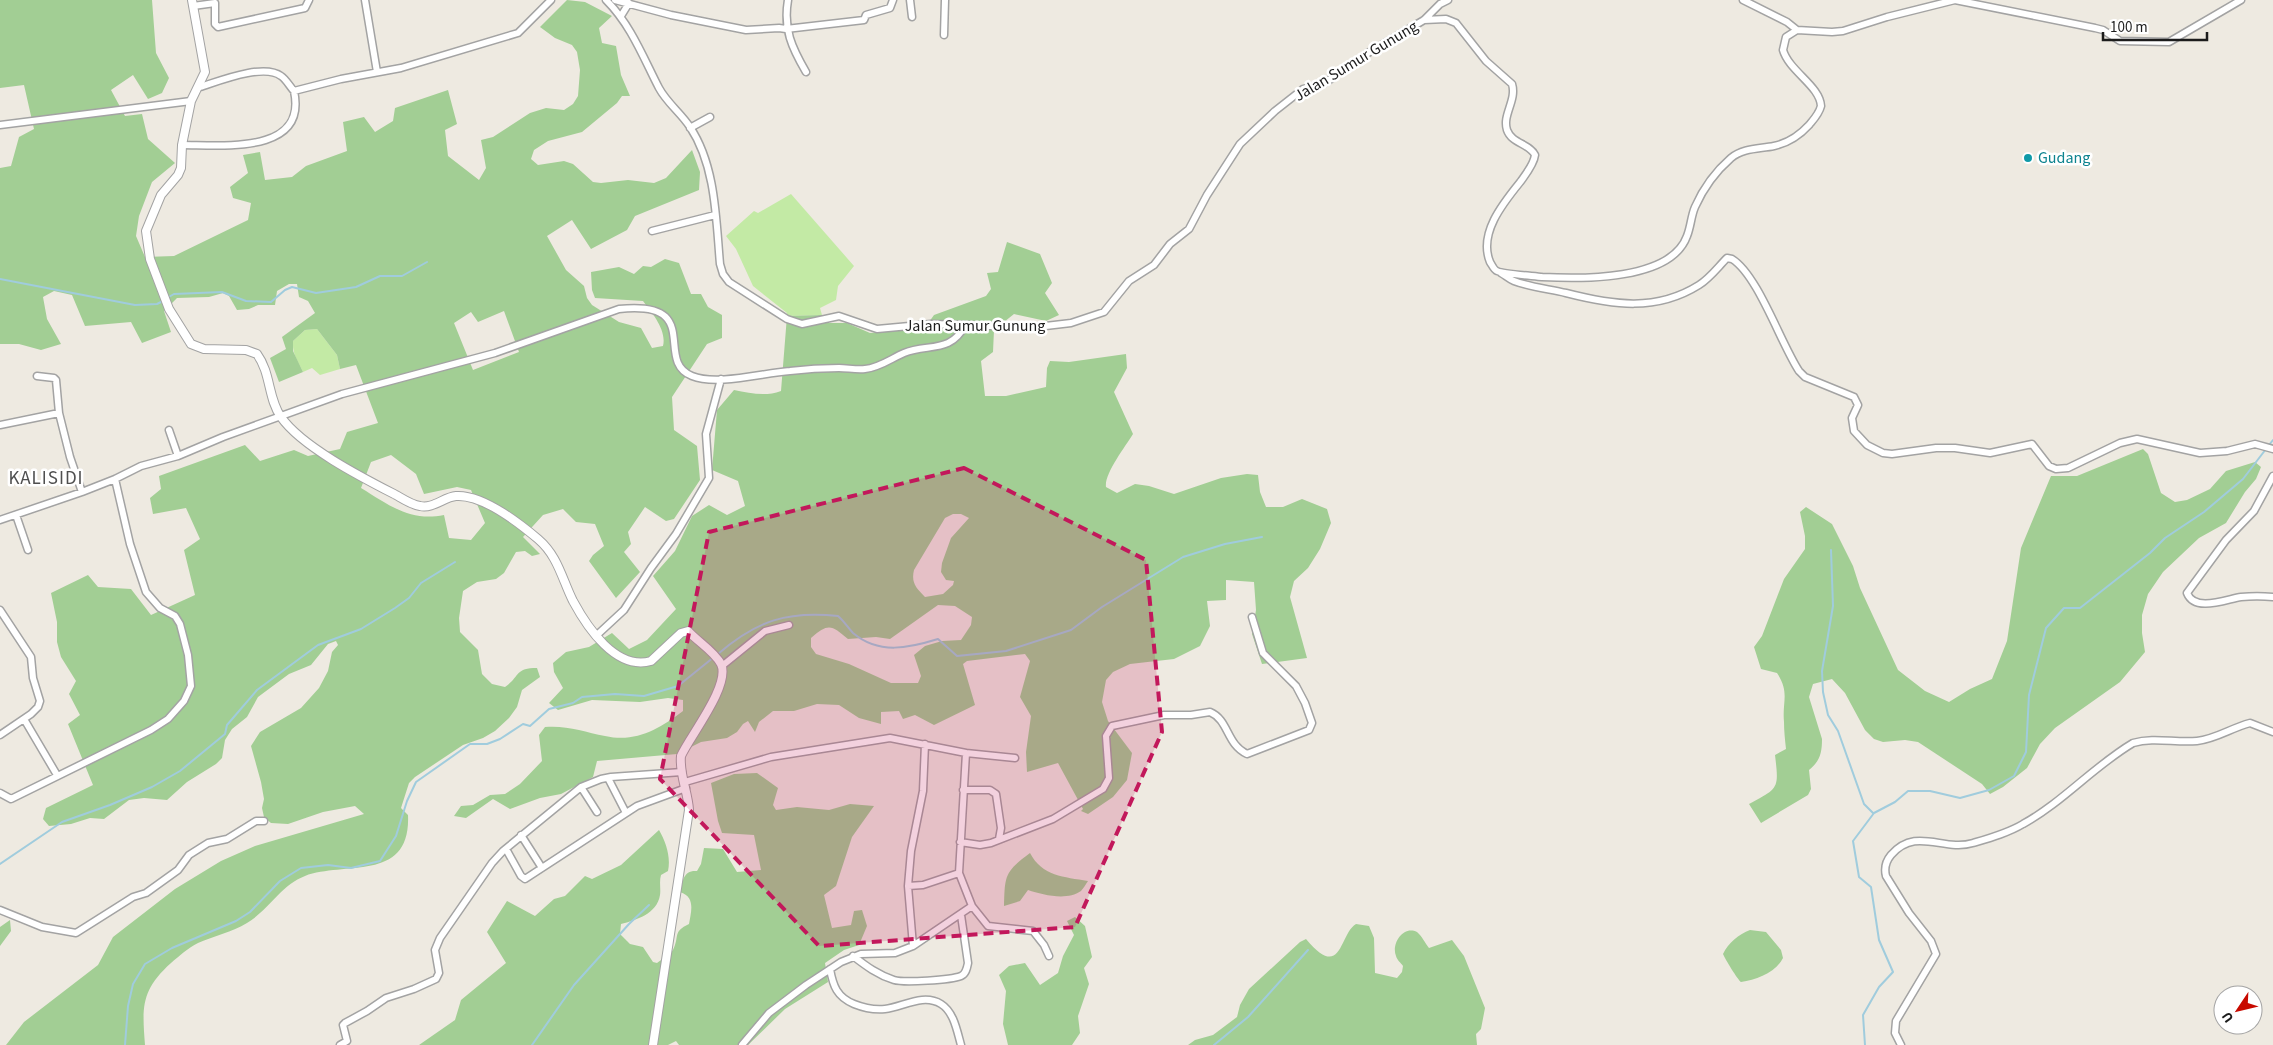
<svg xmlns="http://www.w3.org/2000/svg" width="2273" height="1045" viewBox="0 0 2273 1045" font-family="'Source Sans 3',sans-serif">
<style>
.grass{fill:#c3eaa5}
.forest{fill:#a2ce94;fill-rule:evenodd}
.lines{fill:none;stroke-linecap:round;stroke-linejoin:round}
.stream{stroke:#a0ccdd;stroke-width:2}
.minor-casing{stroke:#a3a3a3;stroke-width:9}
.tertiary-casing{stroke:#a3a3a3;stroke-width:10}
.minor{stroke:#fff;stroke-width:6}
.tertiary{stroke:#fff;stroke-width:8}
.marked{fill:#c2185b;fill-opacity:0.2;stroke:#c2185b;stroke-width:4;stroke-dasharray:10 6;stroke-linejoin:round}
.culture-dot{fill:#0f9aa8;stroke:#fff;stroke-width:2}
.labels{text-anchor:middle;dominant-baseline:central;stroke-width:5;stroke-linejoin:round;paint-order:stroke}
.street-label{font-size:16px;fill:#1c1c1c;stroke:#fff}
.culture-label{font-size:16px;fill:#0d838f;stroke:#fff;text-anchor:start}
.quarter-label{font-size:19px;letter-spacing:1px;fill:#4f4f4f;stroke:#fff}
</style>
<rect width="100%" height="100%" fill="#eeeae1"/>
<!-- grass -->
<path class="grass" d="M791,194L854,266L838,286L836,300L820,308L822,315L787,316V313L753,286L736,249L726,236L754,211L758,213Z
M317,329L337,355L340,369L320,375L312,368L303,372C298,361 292,354 293,341L305,330Z"/>
<!-- forest -->
<path class="forest" d="M0,0H152L156,53L169,78L162,93L148,99L133,75L111,90L125,116L142,114L148,139L175,163L152,182L139,216L136,236L145,257L174,256L248,220L251,203L233,198L230,187L248,173L243,155L260,152L265,180L292,177L306,166L347,151L343,122L364,117L375,132L393,121L395,108L448,90L457,124L445,130L448,156L479,180L486,168L481,140L493,137L530,113L546,108L564,110L573,104L578,96L580,70L577,52L572,45L555,38L540,27L567,0L585,2L612,16L599,28L602,43L616,46L621,75L630,96H622L617,103L582,132L548,141L534,150L531,159L538,165L564,161L573,164L593,182L601,183L628,180L654,183L666,178L692,150L700,172L699,190L635,216L627,230L591,249L572,220L547,236L566,270L584,286L587,298L592,305L619,322L641,328L652,348L663,346C667,330 652,313 643,301L595,298L592,290L591,272L619,267L634,274L643,266L651,267L665,259L679,263L691,294H701L708,307L722,315V338L707,344L672,397L674,430L697,446L700,480L674,519L666,521L645,507L628,532L631,544L624,552L640,572L616,598L589,561L593,555L604,546L595,524L576,522L563,509L543,515L523,537L540,554L532,556L525,551L516,552L504,573L496,579L477,582L463,591L459,618L460,632L478,650L482,674L492,684L505,687C520,677 514,668 537,668L540,677L522,690L517,707L509,718L495,731L483,738L463,745L415,777L409,783L401,808L408,815C411,883 345,861 305,876C281,885 269,910 247,923C232,932 214,936 198,943C188,948 179,956 171,963C141,990 142,1007 145,1045H6L24,1022L98,965L113,937L175,889L221,861L255,846L364,814L355,806L323,812L288,824L271,823L264,817L262,808L264,799L261,782L251,746L260,732L301,708L319,688L328,671L332,652L338,645L336,641L328,644L311,665L289,674L258,697L247,717L232,729L225,740L222,758L216,764L187,782L167,800L144,798L129,800L104,819L90,818L71,824L49,826L43,819L46,808L93,785L68,724L80,715L69,694L76,681L61,657L57,642V622L51,593L88,575L98,587L131,589L151,615L195,595L184,550L200,539L186,508L153,514L150,498L161,489L159,476L245,445L260,461L294,450L308,456L340,449L347,432L378,423L356,365L340,369L337,355L317,329L305,330L293,341V351L303,372L279,382L270,358L286,349L282,337L315,313L308,301L299,297L297,284H289L277,291L275,305H258L249,309L237,310L229,296L223,293L209,297L177,298L164,311L171,332L142,343L131,322L85,326L72,295L54,291L43,297L47,319L61,344L41,350L19,344H0V168L11,166L19,137L34,129L24,85L0,88ZM504,311L519,352L473,370L454,323L471,312L478,322ZM391,455L416,474L424,494L457,487L471,490L485,523L471,540L449,538L444,515C410,522 389,505 361,488L371,462Z
M1007,242L1040,254L1052,283L1045,293L1059,315L1046,321L1014,314L994,330L993,352L981,361L985,396H1006L1046,387L1047,368L1050,361L1069,362L1126,354L1127,368L1114,392L1133,434C1125,447 1104,474 1106,487L1117,493L1135,484L1149,486L1174,494L1221,478L1247,474L1258,475L1260,492L1266,507H1283L1302,499L1327,509L1331,523L1320,549L1308,568L1294,581L1290,597L1307,658L1262,664L1252,634L1256,610L1254,582L1226,580V600L1207,601L1210,626L1200,646L1174,659L1130,664L1113,672L1106,680L1102,702L1108,721L1132,753L1127,780L1113,797L1088,814L1081,811L1083,809L1058,763L1027,772L1026,752L1031,716L1020,697L1030,661L1025,654L967,661L963,664L975,705L934,725L915,715L903,719L899,711L881,712V724L859,718L839,705L817,704L794,711H773L759,722L755,732L748,721L743,724L737,732L727,738L701,742L677,754L597,761L593,777L561,794L540,798L510,809L493,799L466,818L454,816L461,806L473,805L490,795L505,794L520,784L542,761L539,735L545,727C566,725 585,732 605,736C636,743 659,729 683,711V700L668,698L640,702L592,700L558,710L549,703L563,688L554,672L553,663L566,652L589,647L612,633L629,649L647,640L676,609L653,576L675,551L692,516L709,505L727,515L745,506L738,481L712,470L717,410L734,390C750,393 765,397 781,391L787,316L822,315L825,323H847L870,333L924,329L934,315L986,296L991,289L987,273L998,272ZM953,514H961L969,518L951,538L942,563L941,572L946,580L954,581L953,585L943,594L925,597C916,588 911,583 914,570L945,518ZM938,605L955,606L972,617L971,625L961,640L942,641L925,646L914,655L921,676L918,683H891L849,664L816,654L811,647V638C829,622 832,626 848,639L876,637L890,639Z
M2143,449L2148,454L2161,493L2175,502L2187,500L2210,489L2226,471L2255,462L2261,467L2256,479L2245,492L2226,523L2199,538L2163,572L2148,594L2142,615V633L2145,652L2120,682L2055,728L2040,744L2027,768L2003,787L1990,794L1982,784L1918,742L1905,740L1883,742L1874,739L1865,730L1845,693L1832,679L1813,684L1809,697L1822,739C1822,753 1820,761 1809,770L1811,789L1808,795L1761,823L1749,804C1779,788 1779,789 1775,755L1786,749C1785,740 1784,731 1784,722C1782,701 1790,693 1777,673L1761,669L1754,647L1762,636L1784,579L1805,549V536L1800,512L1806,507L1832,524L1853,566L1860,588L1898,670L1925,691L1949,702L1970,689L1992,679L2007,641L2021,548L2051,476H2077Z
M757,773L778,788L773,805L776,810L797,807L829,810L850,804L874,806L852,837L836,886L824,895L832,928L851,925L854,911L862,910L867,926L859,945L844,950L825,963L828,982L785,1009L748,1045H679L676,1041L668,1045H419L455,1020L461,1000L506,963L487,932L507,901L535,916L554,899L565,896L585,876L592,879L621,865L659,830C666,842 671,857 668,871L661,875C659,882 661,889 660,895C657,914 636,920 621,924L620,934L630,944L643,947L653,962L657,963C662,959 670,955 673,950C680,936 672,932 689,924C691,912 696,897 680,892C683,881 683,870 697,871L701,864L704,848L723,849L737,872L761,870L754,835L722,833L718,821L711,783L734,774Z
M1030,853C1042,876 1064,877 1088,881C1086,884 1083,889 1081,891C1067,901 1043,895 1028,890L1020,901L1004,906C1005,876 1004,872 1030,853Z
M1075,917L1085,926L1092,957L1084,968L1089,984L1078,1016L1080,1033L1072,1045H1008L1003,1024L1006,991L999,975L1009,966L1025,963L1040,985L1058,973L1063,956L1074,935L1067,921Z
M10,920L11,931L0,946V927Z
M1356,924L1369,926L1374,938L1375,973L1397,978L1402,972L1403,966C1401,963 1397,960 1396,956C1391,944 1403,925 1417,932C1422,936 1425,943 1429,948L1452,940L1464,956L1485,1008L1481,1029L1476,1034L1477,1045H1188L1195,1040L1213,1035L1237,1017L1240,1005L1249,989L1300,942L1306,939C1342,982 1339,934 1356,924Z
M1750,930L1766,932L1781,950L1783,958C1776,972 1757,980 1741,982C1738,980 1725,959 1723,954C1728,943 1739,934 1750,930Z"/>
<g class="lines">
<!-- stream -->
<path class="stream" d="M0,279L135,305L157,304L163,301
M167,298L174,294L222,292L246,301L271,302L285,290L292,287L316,293L356,287L380,276H402L427,262
M2269,445L2273,440
M1831,550L1833,606L1822,671L1823,692L1828,715L1838,731L1864,804L1873,813
M718,654C757,620 788,611 838,616C844,621 848,628 853,633C879,655 909,648 938,639L957,656L1006,651L1071,630L1102,607L1183,557L1225,544L1262,537
M0,864L62,822L110,805L152,787L180,771L225,734L227,725L257,690L318,645L361,629L395,608L409,598L421,583L455,562
M125,1045L128,1006L133,984L145,964L172,948L236,921L250,912L280,881L301,868L328,865L351,868L380,861L396,836L407,801L416,782L470,744H487L500,739L523,724L530,726L549,709L573,703L582,697L615,694L644,696L678,686L714,657
M532,1045L574,985L629,924L649,905
M1214,1045L1248,1017L1308,950
M1865,1045L1863,1015L1879,987L1893,972L1879,940L1871,887L1859,877L1853,841L1874,813L1895,802L1908,791H1930L1960,798L1989,790L2014,776L2026,752L2029,695L2046,628L2064,608H2080L2150,553L2165,538L2204,512L2243,479L2266,449"/>
<defs>
<path id="minor" d="M365,0L377,72
M606,0C631,25 643,57 659,88C667,103 681,113 690,127C716,166 716,220 720,264L723,274L729,282L787,319L802,324L839,316L877,329L931,324L1037,327L1071,323L1104,312L1129,281L1154,265L1170,244L1189,229L1207,195L1240,144L1275,111L1303,89L1325,83L1368,53L1424,20L1440,4L1448,0
M615,0L671,15L746,30L779,28L786,29L864,20L866,15L890,8L893,0
M788,0C783,29 792,48 806,72
M910,0L912,17
M1743,0L1787,22L1797,30
M193,6L215,3V24L218,27L305,8L309,0
M621,16L629,3
M1424,20L1446,19L1456,23L1486,61L1512,84C1517,100 1502,115 1507,130C1512,144 1529,143 1535,155C1534,164 1526,174 1521,181C1504,202 1478,233 1490,262C1492,265 1494,270 1497,271C1502,274 1535,276 1542,277C1580,279 1671,281 1687,236C1691,226 1691,216 1695,207C1703,189 1716,171 1731,158C1743,148 1759,149 1774,146C1788,143 1799,136 1809,125C1814,119 1819,114 1821,106C1820,86 1789,71 1783,50L1786,37L1797,30L1832,32L1843,31L1887,17L1955,0L2095,28L2103,30L2120,41L2169,42L2241,0
M944,35L945,0
M200,87C219,81 264,63 281,76C286,79 290,87 294,91
M0,125L191,101
M690,128L710,117
M182,145C221,145 308,155 294,91L341,79L401,68L518,33L551,0
M652,231L715,215
M1501,273C1505,275 1509,279 1514,281C1530,287 1549,289 1566,293C1613,305 1656,312 1699,285C1710,278 1718,267 1727,258L1732,259C1758,275 1781,344 1799,371L1805,377L1854,397L1858,405L1852,418L1854,431L1867,445L1883,453L1892,454L1936,448H1955L1990,453L2032,444L2049,466L2056,469L2068,468L2120,443L2137,439L2200,453L2227,451L2255,444L2273,449
M37,376L54,378L56,380L59,413L70,457L82,492
M0,425L59,413
M169,430L178,456
M2273,476L2254,511L2226,540L2187,593C2195,613 2227,599 2241,597C2252,596 2262,596 2273,597
M16,515L28,550
M0,520L82,492L115,479L141,466L178,456L223,437L342,394L495,353L619,309C705,300 653,361 692,376C717,386 762,373 790,371C806,369 823,368 839,368C847,368 857,370 865,369C879,368 892,358 904,353C927,343 951,354 965,325
M0,610L31,657L33,678L40,701L38,707L31,714L0,735
M597,635L624,610L651,568L676,534L709,478L706,434L721,379
M722,666L765,631L789,625
M24,719L57,775
M966,753L1015,758
M608,778L626,813
M685,782L771,757L890,738L966,753L959,873L972,906L913,946
M581,787L597,812
M963,790H990L996,794L1001,828L999,839
M0,793L11,799L151,730L168,719L184,701L191,686L188,655L180,624L175,616L160,608L146,592L130,544L115,479
M521,835L542,868
M960,842L980,845L991,843L1053,819L1103,789L1109,778L1106,736L1112,726L1164,715H1191L1210,712C1229,720 1226,744 1247,754L1309,730L1312,723L1305,703L1296,686L1263,653L1252,617
M506,849L521,876L525,879L637,806L686,788
M908,886L911,851L923,791L925,744
M972,906L988,926L1033,931L1044,945L1049,956
M0,910L42,927L76,933L133,897L146,893L178,870L189,855L208,843L227,839L256,821H264
M853,956C866,966 878,975 894,980C904,983 951,980 961,976C966,974 967,968 968,963L961,915
M830,969C833,986 837,997 854,1004C864,1008 875,1010 885,1009C903,1007 923,993 941,1004C954,1012 957,1031 961,1045
M340,1045L347,1041L343,1025L345,1023L367,1011L386,998L414,989L436,979L439,973L435,950L440,938L492,863L503,851L581,787L601,779L611,777L682,772
M742,1045L769,1013L806,985L841,962L861,954L895,953L913,946L908,886L923,885L959,873
M1901,1045L1895,1033L1896,1021L1936,954L1931,941L1909,913L1886,876C1884,868 1886,861 1891,855C1916,826 1943,852 1973,843C1990,838 2008,833 2023,824C2063,802 2094,766 2133,743C2154,737 2175,743 2197,741C2216,739 2231,728 2250,723L2273,732"/>
<path id="tertiary" d="M192,0L205,72L191,101L182,145L181,168L178,175L161,195L146,231L150,259L169,309L191,344L204,349L246,350L257,354C271,373 268,399 281,417C302,447 363,478 396,495C403,499 412,505 420,506C433,509 444,497 456,496C482,494 519,523 538,539C558,556 562,579 573,601C587,627 616,671 651,661L681,633L688,631C698,642 714,651 721,664C731,685 690,736 681,756C679,774 688,792 689,810L653,1045"/>
</defs>
<!-- minor casing -->
<use href="#minor" class="minor-casing"/>
<!-- tertiary casing -->
<use href="#tertiary" class="tertiary-casing"/>
<!-- minor -->
<use href="#minor" class="minor"/>
<!-- tertiary -->
<use href="#tertiary" class="tertiary"/>
</g>
<!-- marked area -->
<path class="marked" d="M964,468L1146,560L1162,732L1075,927L819,946L660,779L709,532Z"/>
<!-- markers -->
<circle class="culture-dot" cx="2028" cy="158" r="5"/>
<g class="labels">
<!-- street labels -->
<g class="street-label">
<text transform="translate(1356 61) rotate(-31)">Jalan Sumur Gunung</text>
<text x="975" y="326">Jalan Sumur Gunung</text>
</g>
<!-- culture labels -->
<g class="culture-label">
<text x="2038" y="158">Gudang</text>
</g>
<!-- quarter labels -->
<g class="quarter-label">
<text x="46" y="478">KALISIDI</text>
</g>
</g>
<!-- north arrow -->
<g transform="translate(2238 1010) rotate(235)"><circle r="24" fill="#ffffff" stroke="#a4a4a4"/>
<path d="M0-4L9 19L0 12L-9 19Z" fill="#c80a00"/>
<text y="-8" font-size="14" font-weight="bold" text-anchor="middle" fill="#1c1c1c">U</text>
</g>
<!-- scale -->
<path d="M2103 32v8h104v-8" fill="none" stroke="#1c1c1c" stroke-width="2.5"/>
<text x="2110" y="32" font-size="15" fill="#1c1c1c" stroke="#ffffff" stroke-width="4" paint-order="stroke">100 m</text>
</svg>
